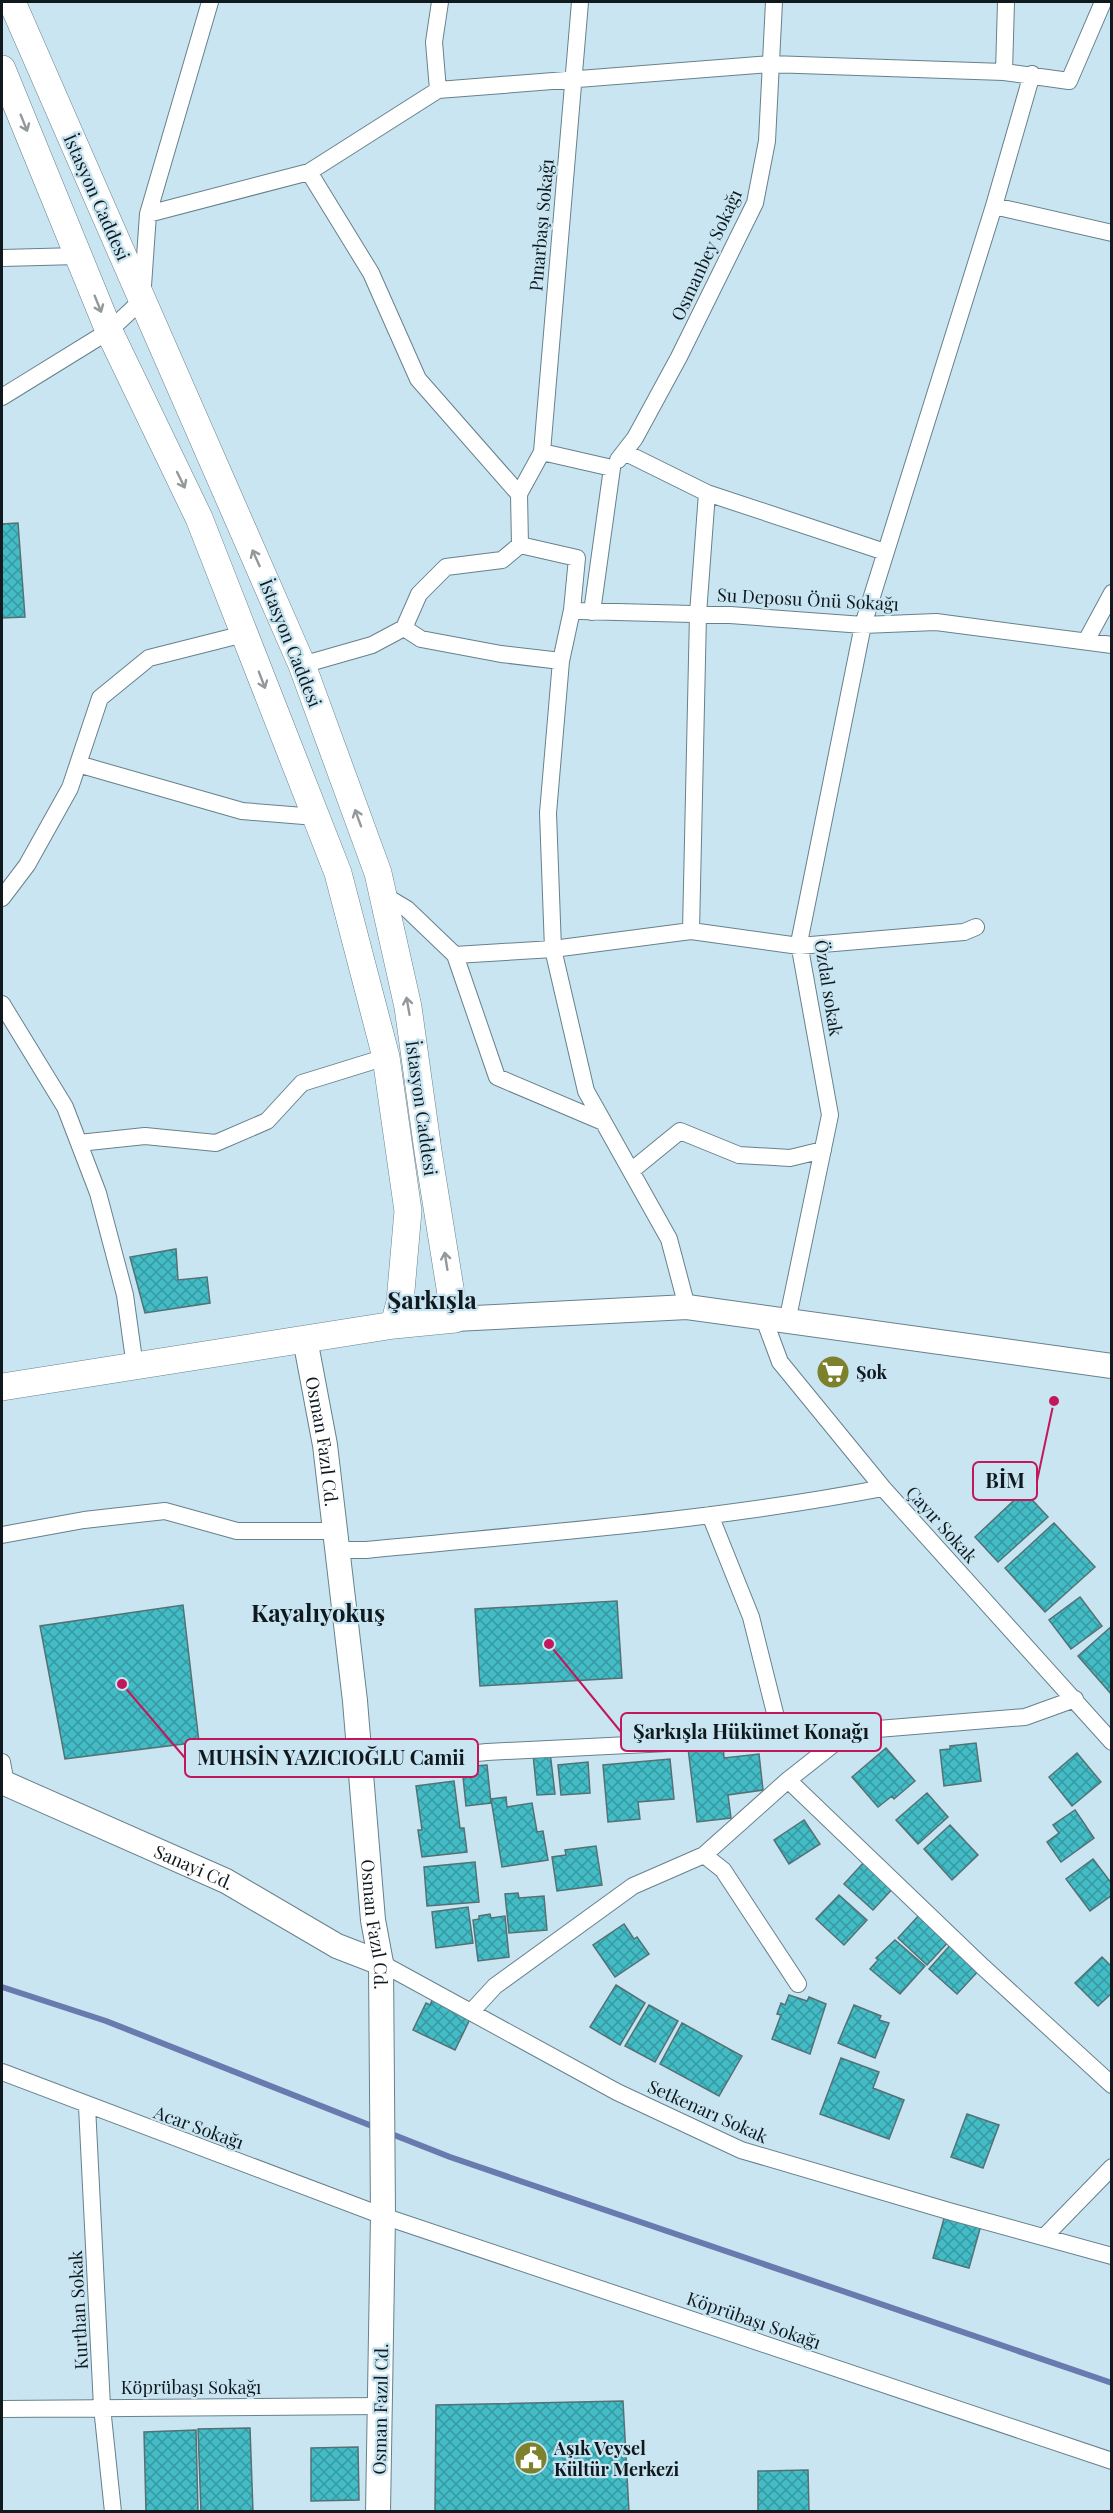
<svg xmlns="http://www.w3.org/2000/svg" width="1113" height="2513" viewBox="0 0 1113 2513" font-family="'Playfair Display',serif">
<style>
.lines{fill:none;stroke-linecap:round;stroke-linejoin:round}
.stream{stroke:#697aae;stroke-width:6}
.building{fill:url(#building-cross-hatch);stroke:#547174;stroke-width:1.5}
.street-casing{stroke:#67818c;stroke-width:18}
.secondary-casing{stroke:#67818c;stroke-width:26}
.primary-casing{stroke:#67818c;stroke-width:28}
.street{stroke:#fff;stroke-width:16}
.secondary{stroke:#fff;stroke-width:24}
.primary{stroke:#fff;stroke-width:27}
.oneway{stroke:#93989a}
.labels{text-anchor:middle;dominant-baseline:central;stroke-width:4.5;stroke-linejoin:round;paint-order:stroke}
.street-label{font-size:18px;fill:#0f191e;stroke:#c9e5f1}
.poi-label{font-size:18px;font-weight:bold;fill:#0f191e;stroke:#c9e5f1;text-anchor:start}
.district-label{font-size:24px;font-weight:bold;fill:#0f191e;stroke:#c9e5f1}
.leader{fill:none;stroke:#c2185b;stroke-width:2}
.callout-dot{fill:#c2185b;stroke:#c9e5f1;stroke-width:2}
.callout{fill:#c9e5f1;stroke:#c2185b;stroke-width:2}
.callout-label{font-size:20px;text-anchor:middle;font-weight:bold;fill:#0f191e}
</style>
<defs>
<pattern id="building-cross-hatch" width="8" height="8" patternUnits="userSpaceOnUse" patternTransform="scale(1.5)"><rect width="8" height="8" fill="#43bcc6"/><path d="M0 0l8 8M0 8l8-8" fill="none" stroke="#3698a0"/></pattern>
</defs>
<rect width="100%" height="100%" fill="#c9e5f1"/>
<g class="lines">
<!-- stream -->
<path class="stream" d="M2,1987L106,2021L377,2128
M389,2133L450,2157L1112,2383"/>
</g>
<!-- building -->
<path class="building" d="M18,523L25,617L2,618V524Z
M176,1249L178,1280L207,1277L210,1303L145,1313L130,1257Z
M1024,1491L1048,1517L998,1562L975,1537Z
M1054,1523L1095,1567L1045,1612L1005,1568Z
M1080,1597L1102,1626L1071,1649L1049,1620Z
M617,1601L622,1678L480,1686L475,1609Z
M183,1605L199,1742L65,1759L40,1626Z
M1112,1626V1695L1078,1656Z
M976,1743L981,1781L944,1786L940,1750L950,1749V1746Z
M723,1744L724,1758L759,1754L763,1790L728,1795L731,1818L697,1822L688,1748Z
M886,1748L915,1781L894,1799L892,1796L878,1807L852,1777Z
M550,1752L555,1794L537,1795L533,1754Z
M1077,1753L1101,1782L1072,1806L1049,1777Z
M670,1759L674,1799L638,1802L640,1819L608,1822L603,1765Z
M588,1762L590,1793L561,1795L558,1765Z
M487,1765L491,1803L466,1806L462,1767Z
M454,1781L460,1828H464L467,1852L422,1857L418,1830H422L416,1786Z
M927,1793L948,1817L918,1844L896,1820Z
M506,1797L507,1807L532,1803L537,1832L543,1831L548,1860L502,1867L491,1799Z
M1075,1810L1094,1838L1061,1862L1047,1842L1059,1833L1053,1825Z
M804,1820L820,1844L789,1864L774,1840Z
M950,1825L978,1855L952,1880L924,1849Z
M596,1846L602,1885L557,1891L552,1857L566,1855L565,1850Z
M1093,1859L1112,1884V1895L1090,1911L1066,1879Z
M866,1860L895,1886L873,1910L844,1884Z
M475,1862L479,1902L427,1906L424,1867Z
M518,1893L519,1898L544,1896L547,1930L509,1933L505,1894Z
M839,1895L867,1920L844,1945L816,1919Z
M468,1907L473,1943L436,1948L432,1912Z
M922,1912L951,1939L927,1965L898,1938Z
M490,1914L491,1918L505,1916L509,1957L478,1961L473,1920L479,1919V1916Z
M624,1924L634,1939L637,1937L649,1954L615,1977L593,1945Z
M895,1940L925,1966L900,1994L870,1969L878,1960L876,1958Z
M953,1942L981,1968L957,1994L929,1969Z
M1102,1957L1112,1967V1993L1098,2006L1075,1983Z
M616,1985L645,2003L620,2045L590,2027Z
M789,1995L807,2001L809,1997L826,2004L810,2054L772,2039L781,2015L777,2014L781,2003L785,2005Z
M433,1998L473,2013L455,2050L413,2030L426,2003L430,2005Z
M649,2005L678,2021L655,2062L625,2046Z
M854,2005L881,2016L879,2020L889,2023L875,2058L838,2043Z
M682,2023L742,2056L719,2096L660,2064Z
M841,2058L879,2072L873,2088L904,2100L889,2139L820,2114Z
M967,2114L999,2125L983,2168L951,2157Z
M945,2215L981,2225L969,2268L933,2258Z
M623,2401L629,2512H435L436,2405Z
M250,2428L253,2512H201L198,2429Z
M196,2430L198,2512H146L144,2432Z
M358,2447L359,2500L311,2501V2448Z
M808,2470L809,2512H758V2471Z"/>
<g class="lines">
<defs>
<path id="street" d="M1004,72L1006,2
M438,90L434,42L440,2
M309,172L371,273L418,379L519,494
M994,206L1112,233
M148,214L309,172L438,90L770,64L1004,72L1069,81L1103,2
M2,258L78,256
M2,397L109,331L142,300L148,214L210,2
M542,452L580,2
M618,460L635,438L679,357L755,203L767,141L774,2
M707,493L885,552
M520,545L577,558L572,610L561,661L548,813L553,949L586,1091L669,1239L687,1307
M580,611L730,615L863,625L936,622L1112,645
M404,628L421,639L501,654L561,661
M1086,641L1112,593
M302,665L372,645L404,628L419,594L446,567L502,560L520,545L519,494L542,452L612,468L592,612
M78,764L242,811L316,817
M382,894L407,909L455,955L497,1077L603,1122
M2,898L27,865L70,788L100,698L149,658L244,634
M691,931L799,946L964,932L976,927
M455,955L553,949L691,931L698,614L707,493L624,452
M2,1004L65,1107L98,1193L125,1295L135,1367
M79,1143L145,1136L216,1143L267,1121L302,1083L386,1057
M631,1171L680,1131L739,1155L790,1158L823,1150
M764,1319L780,1362L883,1488L1112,1742
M787,1322L830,1115L799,943L863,625L994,206L1032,74
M710,1515L751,1617L781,1737
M2,1535L84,1520L165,1511L237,1531H335
M337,1550H366C539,1533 712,1521 883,1488
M2,1762L6,1784
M360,1765L487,1752L768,1738L1025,1717L1075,1699
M788,1780L983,1967L1112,2085
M704,1855L723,1870L798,1984
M381,1963L617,2092L741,2150L952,2212L1112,2256
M472,2011L495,1986L633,1886L704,1855L788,1780L849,1732
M2,2072L383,2216L1112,2461
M87,2106L102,2407L113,2512
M1044,2237L1112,2167
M2,2409L380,2406"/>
<g id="secondary">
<path d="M455,1319L687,1307L1112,1366"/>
<path id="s1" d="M305,1339L325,1445L355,1701L373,1920L381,1963L383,2216L378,2512"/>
<path id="s2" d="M2,1782L226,1881L337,1946L381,1963"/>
</g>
<path id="primary" d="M2,69L109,331L199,518L338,873L386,1057L408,1211L400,1302L394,1325
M2,1387L394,1325L455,1319L428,1151L408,1007L378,873L302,665L12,2"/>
</defs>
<!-- street casing -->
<use href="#street" class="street-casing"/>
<!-- secondary casing -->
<use href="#secondary" class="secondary-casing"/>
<!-- primary casing -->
<use href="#primary" class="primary-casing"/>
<!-- street -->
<use href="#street" class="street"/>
<!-- secondary -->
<use href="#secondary" class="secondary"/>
<!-- primary -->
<use href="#primary" class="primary"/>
</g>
<!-- one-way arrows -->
<defs><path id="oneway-shaft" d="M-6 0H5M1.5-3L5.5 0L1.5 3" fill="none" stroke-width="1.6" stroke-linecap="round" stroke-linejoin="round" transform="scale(1.5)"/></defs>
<g class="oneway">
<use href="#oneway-shaft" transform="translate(24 123) rotate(68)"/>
<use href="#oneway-shaft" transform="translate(98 304) rotate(68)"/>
<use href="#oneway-shaft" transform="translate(181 480) rotate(64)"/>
<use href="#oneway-shaft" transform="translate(256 558) rotate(-114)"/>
<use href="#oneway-shaft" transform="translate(262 680) rotate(69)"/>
<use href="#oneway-shaft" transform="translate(358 818) rotate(-110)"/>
<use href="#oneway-shaft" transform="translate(408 1006) rotate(-100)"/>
<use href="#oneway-shaft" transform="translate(446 1261) rotate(-99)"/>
</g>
<!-- icons -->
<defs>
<symbol id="supermarket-disc" viewBox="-11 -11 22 22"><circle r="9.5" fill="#7e812b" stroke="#c9e5f1"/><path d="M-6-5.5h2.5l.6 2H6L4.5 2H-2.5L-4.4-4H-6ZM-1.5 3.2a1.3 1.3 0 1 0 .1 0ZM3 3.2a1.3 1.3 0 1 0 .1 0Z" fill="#fff"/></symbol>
<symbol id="civic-disc" viewBox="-11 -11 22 22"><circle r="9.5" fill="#7e812b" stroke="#c9e5f1"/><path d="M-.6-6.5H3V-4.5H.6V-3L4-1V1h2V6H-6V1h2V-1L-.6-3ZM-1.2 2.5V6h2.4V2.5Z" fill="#fff"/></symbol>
</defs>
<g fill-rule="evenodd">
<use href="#supermarket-disc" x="814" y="1353" width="38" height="38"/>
<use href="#civic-disc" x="512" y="2439" width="38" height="38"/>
</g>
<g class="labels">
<!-- street labels -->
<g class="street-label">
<text transform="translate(97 197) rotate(66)">İstasyon Caddesi</text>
<text transform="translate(541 225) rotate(-85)">Pınarbaşı Sokağı</text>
<text transform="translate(706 255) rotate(-65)">Osmanbey Sokağı</text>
<text transform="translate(808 599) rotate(3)">Su Deposu Önü Sokağı</text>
<text transform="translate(291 643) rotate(68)">İstasyon Caddesi</text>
<text transform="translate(829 988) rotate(81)">Özdal sokak</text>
<text transform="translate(422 1108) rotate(82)">İstasyon Caddesi</text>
<text stroke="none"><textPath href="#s1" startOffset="104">Osman Fazıl Cd.</textPath></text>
<text transform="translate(942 1524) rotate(48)">Çayır Sokak</text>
<text stroke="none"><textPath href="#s2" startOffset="210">Sanayi Cd.</textPath></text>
<text stroke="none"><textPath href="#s1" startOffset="590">Osman Fazıl Cd.</textPath></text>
<text transform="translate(708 2111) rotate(24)">Setkenarı Sokak</text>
<text transform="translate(199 2127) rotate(20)">Acar Sokağı</text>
<text transform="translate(78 2310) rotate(-93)">Kurthan Sokak</text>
<text transform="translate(754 2320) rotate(19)">Köprübaşı Sokağı</text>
<text x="191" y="2387">Köprübaşı Sokağı</text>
<text transform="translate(380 2409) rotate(-89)">Osman Fazıl Cd.</text>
</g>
<!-- poi labels -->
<g class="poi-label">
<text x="856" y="1372">Şok</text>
<text x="554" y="2448">Aşık Veysel<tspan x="554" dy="21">Kültür Merkezi</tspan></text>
</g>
<!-- district labels -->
<g class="district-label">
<text x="432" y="1299">Şarkışla</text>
<text x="318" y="1612">Kayalıyokuş</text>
</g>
</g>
<!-- callouts -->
<path class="leader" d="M1054 1401L1037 1481M549 1644L621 1732M122 1684L185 1758"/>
<g class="callout-dot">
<circle cx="1054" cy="1401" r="6"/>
<circle cx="549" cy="1644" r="6"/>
<circle cx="122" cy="1684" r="6"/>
</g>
<g class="callout">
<rect x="973" y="1462" width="64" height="38" rx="6"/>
<rect x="621" y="1713" width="260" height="38" rx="6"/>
<rect x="185" y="1739" width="293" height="38" rx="6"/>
</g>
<g class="callout-label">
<text x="1005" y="1488">BİM</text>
<text x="751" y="1739">Şarkışla Hükümet Konağı</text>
<text x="331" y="1765">MUHSİN YAZICIOĞLU Camii</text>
</g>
<!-- border -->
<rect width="1113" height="2513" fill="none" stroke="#0f191e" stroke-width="6"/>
</svg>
